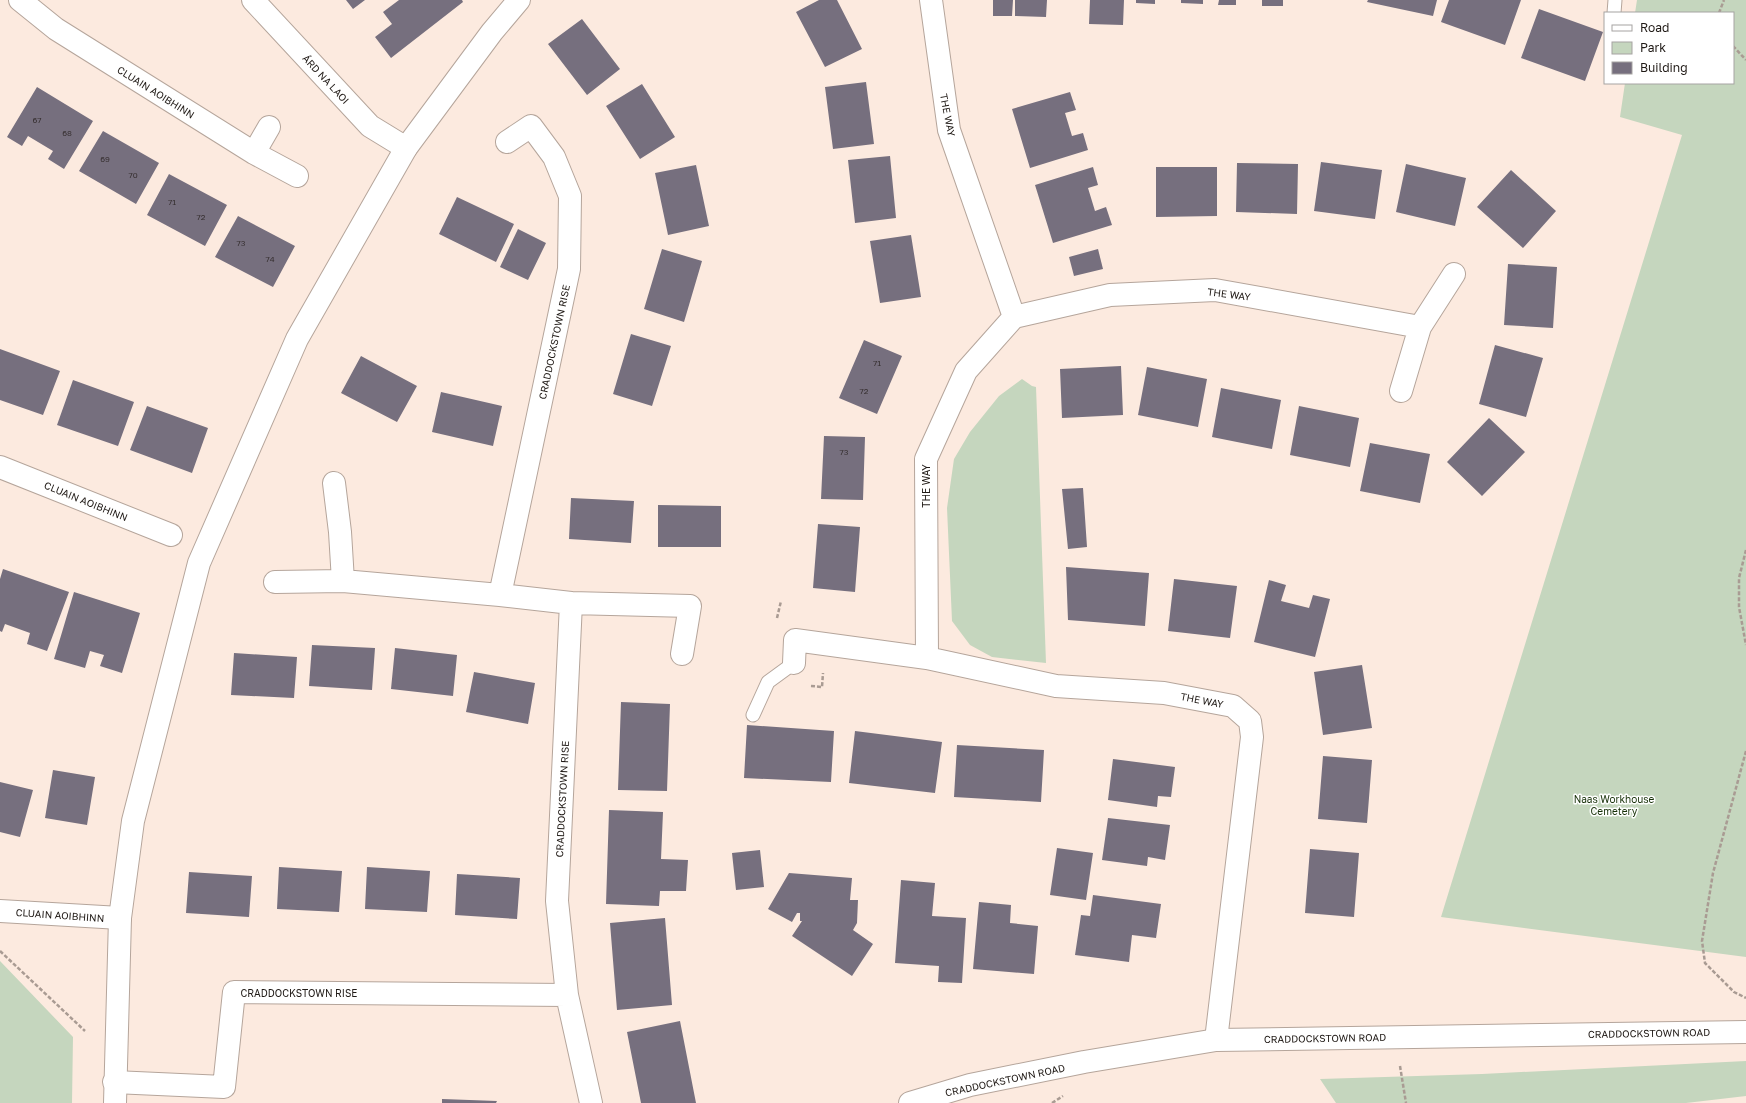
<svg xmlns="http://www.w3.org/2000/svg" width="1746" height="1103" viewBox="0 0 1746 1103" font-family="'Golos Text',sans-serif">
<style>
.green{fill:#c5d6be}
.building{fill:#766f7e}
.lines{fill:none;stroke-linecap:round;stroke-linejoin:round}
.lane-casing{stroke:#b5a59b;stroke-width:15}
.street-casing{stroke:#b5a59b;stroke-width:24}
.secondary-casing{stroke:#b5a59b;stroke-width:24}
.path{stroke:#a99b93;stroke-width:2.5;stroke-dasharray:4 2;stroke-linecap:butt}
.lane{stroke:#fff;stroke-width:13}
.street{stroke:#fff;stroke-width:22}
.secondary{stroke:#fff;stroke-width:22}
.labels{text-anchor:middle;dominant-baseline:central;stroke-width:3;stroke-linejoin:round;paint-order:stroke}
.number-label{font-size:8px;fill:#362f30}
.street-label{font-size:10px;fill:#201a16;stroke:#fff}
.park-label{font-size:10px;fill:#173108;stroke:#fff}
</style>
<rect width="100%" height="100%" fill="#fceadf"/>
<!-- green -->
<path class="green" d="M1637,0H1746V957L1441,917L1682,135L1620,117L1625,83H1733V13H1635Z
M1022,379L1032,386L1036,387L1046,663L992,657L970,645L952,621L947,508L954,459L970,432L999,396Z
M0,961L73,1037L72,1103H0Z
M1746,1061V1096L1686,1103H1336L1320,1079L1482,1074Z"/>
<!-- building -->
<path class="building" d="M346,0H365L353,9Z
M399,0H462L463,2L391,58L375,37L392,24L383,12Z
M819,0H837L862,49L825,67L796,12Z
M993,0H1013L1012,16H993Z
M1015,0H1047L1046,17L1015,16Z
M1090,0H1124L1123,25L1089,24Z
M1136,0H1155V4L1136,3Z
M1181,0H1203V4L1181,3Z
M1219,0H1236V5H1218Z
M1262,0H1283V6H1262Z
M1368,0H1437L1433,16L1367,2Z
M1449,0H1521L1505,45L1441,22Z
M1539,9L1603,32L1585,81L1521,58Z
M582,19L620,69L587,95L548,44Z
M866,82L874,144L833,149L825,87Z
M642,84L675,137L640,159L606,106Z
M37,87L93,121L64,169L48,159L53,151L28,136L22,146L7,137Z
M1070,92L1076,110L1065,113L1072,136L1083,133L1088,150L1030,168L1012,109Z
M103,131L159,163L136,204L79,171Z
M890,156L896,218L855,223L848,160Z
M1321,162L1382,170L1375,219L1314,211Z
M1237,163L1298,164L1297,214L1236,212Z
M1406,164L1466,178L1455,226L1396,212Z
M696,165L709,226L668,235L655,173Z
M1093,167L1098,185L1088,188L1095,211L1106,207L1112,225L1053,243L1035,185Z
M1156,167H1217V216L1156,217Z
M1511,170L1556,211L1523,248L1477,207Z
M169,174L227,205L205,246L147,215Z
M457,197L514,224L496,262L439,234Z
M238,216L295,246L273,287L215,257Z
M518,229L546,243L528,280L500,267Z
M911,235L921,297L880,303L870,241Z
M662,249L702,261L684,322L644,309Z
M1098,249L1103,269L1074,276L1069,257Z
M1508,264L1557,267L1553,328L1504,325Z
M631,334L671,346L652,406L613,394Z
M864,340L902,356L877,414L839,398Z
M1495,345L1543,358L1526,417L1479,404Z
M0,349L60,371L43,415L0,400Z
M361,356L417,386L397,422L341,393Z
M1121,366L1123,415L1062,418L1060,369Z
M1147,367L1207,379L1198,427L1138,415Z
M73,380L134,402L118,446L57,425Z
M1221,388L1281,400L1272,449L1212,437Z
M441,392L502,406L493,446L432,432Z
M147,406L208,428L192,473L130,450Z
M1299,406L1359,418L1350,467L1290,455Z
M1489,418L1525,452L1482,496L1447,462Z
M824,436L865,437L863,500L821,499Z
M1370,443L1430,454L1420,503L1360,491Z
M1083,488L1087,547L1068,549L1062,489Z
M571,498L634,501L631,543L569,539Z
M658,505L721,506V547H658Z
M818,524L860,527L855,592L813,588Z
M1066,567L1149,573L1145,626L1068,620Z
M3,569L69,592L47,651L27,644L30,633L5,624L2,632L0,631V579Z
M1174,579L1237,586L1230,638L1168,631Z
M1269,580L1286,585L1281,601L1309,608L1313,595L1330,599L1315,657L1254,642Z
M74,592L140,613L122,673L100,666L104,655L90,651L85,668L54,659Z
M312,645L375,648L372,690L309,686Z
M395,648L457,655L453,696L391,689Z
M234,653L297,657L294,698L231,695Z
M1362,665L1372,728L1323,735L1314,672Z
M474,672L535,683L528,724L466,712Z
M621,702L670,704L667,791L618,790Z
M747,725L834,731L831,782L744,778Z
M855,731L942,742L935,793L849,783Z
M957,745L1044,750L1041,802L954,797Z
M1323,756L1372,760L1367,823L1318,819Z
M1113,759L1175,767L1171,797L1158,796L1157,807L1108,800Z
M53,770L95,777L87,825L45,818Z
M0,782L33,790L20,837L0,832Z
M609,810L663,812L661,859L688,860L686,891H660L659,906L606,904Z
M1108,818L1170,825L1165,860L1148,857L1147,866L1102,860Z
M1057,848L1093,853L1086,900L1050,895Z
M1310,849L1359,853L1354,917L1305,913Z
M760,850L764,887L736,890L732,853Z
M279,867L342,871L339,912L277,909Z
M367,867L430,871L427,912L365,909Z
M189,872L252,876L249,917L186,913Z
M789,873L852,878L850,900H858L857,923L853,930L873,944L852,976L792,936L802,921H800V913H797L792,922L768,909Z
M457,874L520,878L517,919L455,915Z
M901,880L935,883L932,916L966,918L962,983L938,982L939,966L895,963Z
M1093,895L1161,904L1156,938L1132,935L1129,962L1075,955L1081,915L1090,916Z
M979,902L1011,905L1010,923L1038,926L1034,974L973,969Z
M665,918L672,1005L617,1010L610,923Z
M680,1021L696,1103H641L627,1032Z
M442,1099L497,1101L496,1103H442Z"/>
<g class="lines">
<defs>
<path id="lane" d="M1614,13L1615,0
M753,715L768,682L794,663"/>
<path id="street" d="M20,0L56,29L254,153L297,176
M253,0L370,126L406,148
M931,0L949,130L1014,317
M254,153L269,127
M1401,391L1420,327L1454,274
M0,467L171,535
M334,483L340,532L343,581
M275,582L343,581L500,595L571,603
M500,595L569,269L570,196L554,157L531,126L507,142
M927,658L926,459L966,371L1014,317L1110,295L1215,290L1420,327
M794,663L795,640L927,658L1056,686L1164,693L1233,706L1250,721L1252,737L1216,1040
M0,911L120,918
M114,1082L224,1087L234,992L567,995
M591,1103L567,995L557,901L571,603L690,606L682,654"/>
<path id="secondary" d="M115,1103L120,918L133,821L199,563L297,339L406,148L492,32L519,0
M910,1103L970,1085L1084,1062L1216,1040L1746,1032"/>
</defs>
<!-- lane casing -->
<use href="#lane" class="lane-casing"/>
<!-- street casing -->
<use href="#street" class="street-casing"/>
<!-- secondary casing -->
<use href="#secondary" class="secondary-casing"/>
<!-- path -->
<path class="path" d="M1719,13L1724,0
M1733,46L1746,60
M1746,550L1739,578V607L1746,645
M777,618L781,601
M811,686L822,687L823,673
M1746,751L1713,873L1702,941L1705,963L1734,992L1746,998
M0,951L85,1031
M1400,1066L1406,1103
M1052,1103L1063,1096"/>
<!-- lane -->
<use href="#lane" class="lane"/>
<!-- street -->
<use href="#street" class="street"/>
<!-- secondary -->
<use href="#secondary" class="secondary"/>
</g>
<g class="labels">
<!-- number labels -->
<g class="number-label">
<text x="37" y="120">67</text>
<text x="67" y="133">68</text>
<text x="105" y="159">69</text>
<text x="133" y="175">70</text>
<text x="172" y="202">71</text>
<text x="201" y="217">72</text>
<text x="241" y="243">73</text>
<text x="270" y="259">74</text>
<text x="877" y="363">71</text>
<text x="864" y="391">72</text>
<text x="844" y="452">73</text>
</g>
<!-- street labels -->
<g class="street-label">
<text transform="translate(326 79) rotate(47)">ÁRD NA LAOI</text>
<text transform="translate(156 92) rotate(32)">CLUAIN AOIBHINN</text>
<text transform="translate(948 115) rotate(79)">THE WAY</text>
<text transform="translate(1229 294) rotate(7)">THE WAY</text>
<text transform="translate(554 342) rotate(-78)">CRADDOCKSTOWN RISE</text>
<text transform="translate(926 486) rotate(-90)">THE WAY</text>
<text transform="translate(86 501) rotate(22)">CLUAIN AOIBHINN</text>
<text transform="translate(1202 700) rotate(11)">THE WAY</text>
<text transform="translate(562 799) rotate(-87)">CRADDOCKSTOWN RISE</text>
<text transform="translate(60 915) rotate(4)">CLUAIN AOIBHINN</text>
<text x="299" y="993">CRADDOCKSTOWN RISE</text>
<text transform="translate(1649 1033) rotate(-1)">CRADDOCKSTOWN ROAD</text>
<text transform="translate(1325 1038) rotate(-1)">CRADDOCKSTOWN ROAD</text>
<text transform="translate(1005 1080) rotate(-12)">CRADDOCKSTOWN ROAD</text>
</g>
<!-- park labels -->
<g class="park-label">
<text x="1614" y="799">Naas Workhouse<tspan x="1614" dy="12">Cemetery</tspan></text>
</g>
</g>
<!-- legend -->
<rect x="1604" y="12" width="130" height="72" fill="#ffffff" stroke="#a6a3a2"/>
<rect x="1612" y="25" width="20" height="6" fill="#ffffff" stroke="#a6a3a2"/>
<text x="1640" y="32" font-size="12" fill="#201a16">Road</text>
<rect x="1612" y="42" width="20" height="12" fill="#c5d6be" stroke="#a6a3a2"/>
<text x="1640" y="52" font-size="12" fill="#201a16">Park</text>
<rect x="1612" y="62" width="20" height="12" fill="#766f7e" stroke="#a6a3a2"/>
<text x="1640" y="72" font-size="12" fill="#201a16">Building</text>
</svg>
